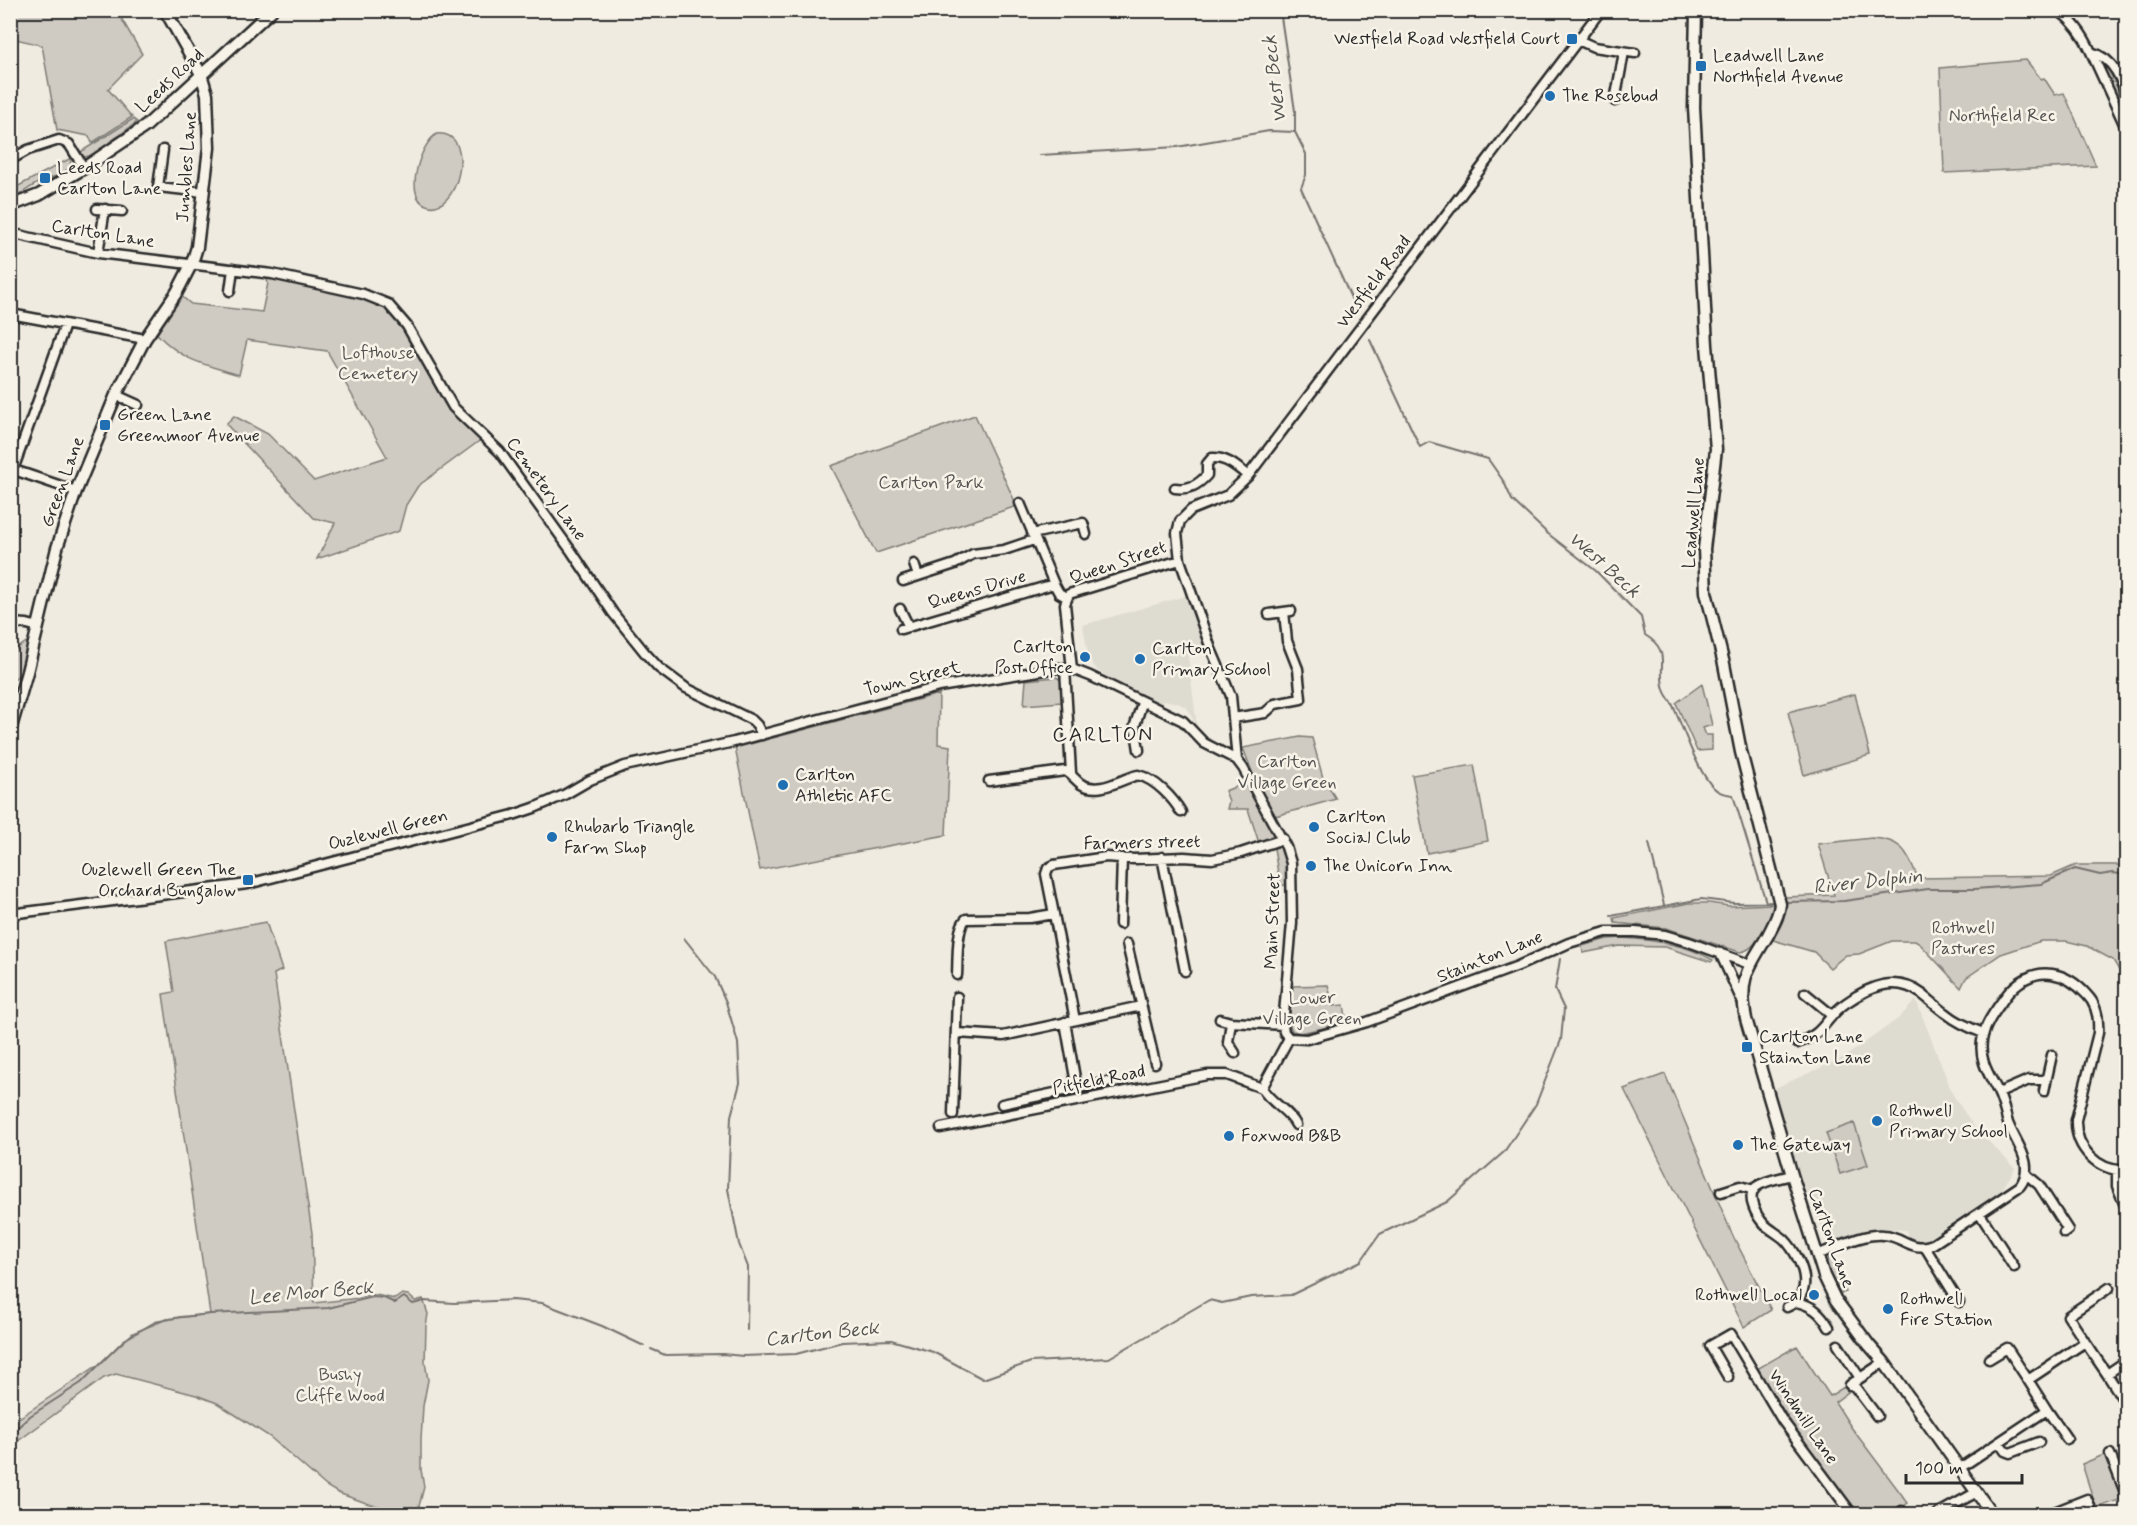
<svg xmlns="http://www.w3.org/2000/svg" width="2137" height="1525" viewBox="0 0 2137 1525" font-family="Mynerve,sans-serif">
<style>
.built{fill:#dedbd1}
.green{fill:#cfcbc2;stroke:#7d7b76;stroke-width:1.5}
.lines{fill:none;stroke-linecap:round;stroke-linejoin:round}
.stream{stroke:#74726e;stroke-width:2}
.minor-casing{stroke:#2b2b2b;stroke-width:13}
.major-casing{stroke:#2b2b2b;stroke-width:15}
.minor{stroke:#f7f3e8;stroke-width:8}
.major{stroke:#f7f3e8;stroke-width:10}
.poi-dot{fill:#1f6fb2;stroke:#f7f3e8;stroke-width:2}
.labels{text-anchor:middle;dominant-baseline:central;stroke-width:5;stroke-linejoin:round;paint-order:stroke}
.poi-label{font-size:18px;fill:#2b2b2b;stroke:#f7f3e8;text-anchor:start}
.street-label{font-size:18px;fill:#2b2b2b;stroke:#f7f3e8}
.park-label{font-size:18px;fill:#545351;stroke:#f7f3e8}
.water-label{font-size:20px;font-style:italic;fill:#555552;stroke:#f7f3e8}
.quarter-label{font-size:21px;letter-spacing:1.5px;fill:#2b2b2b;stroke:#f7f3e8}
</style>
<rect width="100%" height="100%" fill="#efebe0"/>
<filter id="ink" filterUnits="userSpaceOnUse"><feTurbulence type="fractalNoise" baseFrequency=".0167" numOctaves="2"/><feDisplacementMap in="SourceGraphic" scale="12" xChannelSelector="R" yChannelSelector="G"/><feConvolveMatrix kernelMatrix="1 2 1 2 8 2 1 2 1" color-interpolation-filters="sRGB"/></filter>
<g filter="url(#ink)">
<!-- built -->
<path class="built" d="M1189,595L1206,653L1188,656L1197,727L1187,708L1178,703L1168,701L1156,703L1142,697L1118,684L1097,670L1092,663L1087,649L1083,625Z
M1916,1000L1953,1095L1975,1128L2015,1168L2002,1190L1926,1240L1919,1241L1908,1237L1906,1230L1874,1228L1829,1244L1800,1176L1773,1089L1845,1057L1899,1018Z"/>
<!-- green -->
<path class="green" d="M10,11H117L142,54L108,89L132,117L92,143L89,136L57,130L42,45L11,38Z
M2099,59L2110,69L2109,71L2125,103L2124,113Z
M2026,60L2041,79L2044,78L2055,95L2064,93L2096,166L1944,173L1940,68Z
M133,119L137,122L91,156L83,157L79,153Z
M437,134C478,130 458,218 426,205C403,196 421,142 437,134Z
M71,158L70,168C63,176 50,177 40,182C29,187 22,195 11,198V190Z
M266,278L355,297L386,308L405,332L445,404L482,439L418,486L406,505L399,531L317,559L335,523L314,518L226,424L234,416L268,434L314,481L387,457L327,351L247,340L239,375C204,364 184,362 157,334L180,295L191,304L262,312L268,283Z
M975,415L1017,506L876,553L831,466Z
M29,640L20,673L11,683V653Z
M1056,677L1061,680L1062,702L1024,705L1026,680Z
M1702,684L1712,725L1703,728L1706,735H1712V750L1697,751L1676,703Z
M939,694L938,744L950,746L946,835L760,870L735,748Z
M1855,694L1870,755L1804,775L1788,712Z
M1300,737L1312,738L1323,778L1336,799L1275,816L1256,782L1243,748Z
M1474,765L1488,841L1427,853L1412,775Z
M1245,783L1275,834L1259,843L1248,809H1227L1229,801L1225,791Z
M1872,838C1903,840 1906,851 1918,878L2051,876L2076,865H2126V982L2113,960L2087,946L2066,941H2041L2001,954L1966,978L1961,988L1920,944L1915,941H1892L1859,954L1846,955L1830,968L1814,952L1773,940L1785,912V897L1834,895L1818,844Z
M1280,846C1287,857 1289,871 1289,884L1280,886L1274,848Z
M1689,903H1709L1729,906L1772,904L1775,908C1767,922 1757,951 1740,952L1666,928L1615,923L1614,918Z
M266,922L282,970L274,974L312,1233L314,1303L360,1298L371,1294L395,1299L402,1294L408,1295L415,1301L423,1299L428,1314L426,1326L425,1362L428,1380L423,1406L421,1440V1470L424,1487L417,1514L372,1505L338,1493L326,1486L270,1437L217,1403L196,1395L116,1374L104,1378L14,1444L11,1440V1428L16,1420L98,1365L133,1333L167,1319L210,1314L163,994L174,992L166,941Z
M1622,938C1653,940 1686,944 1713,960L1711,962L1665,947L1619,946L1583,953L1582,946L1607,939Z
M1328,985L1333,1006L1344,1005L1347,1023L1300,1033L1292,1031L1289,1023L1293,986Z
M1665,1074L1732,1234L1771,1310L1744,1327L1624,1089Z
M1854,1123L1868,1165L1840,1174L1826,1133Z
M1830,1256L1846,1292L1839,1294C1833,1283 1820,1267 1830,1256Z
M1797,1346L1830,1396L1844,1387L1848,1392L1835,1402L1851,1427L1908,1503L1892,1514H1858L1802,1440L1757,1369Z
M2106,1454L2122,1499L2096,1508L2082,1464Z"/>
<g class="lines">
<!-- stream -->
<path class="stream" d="M1280,10L1295,111V132L1306,154V175L1301,188L1356,309
M1040,155L1177,147L1269,131L1294,132
M1370,340L1420,447L1429,442L1488,459L1504,482L1512,500L1547,533L1596,571L1641,617L1645,635C1674,652 1655,669 1665,692C1667,697 1672,702 1674,708C1683,727 1701,784 1720,792C1723,794 1729,794 1733,795L1766,902
M1649,843L1664,905
M1783,902L1844,901L1928,889H1975L2041,884L2075,869L2100,875L2113,873L2126,875
M1611,916L1701,899L1734,903L1777,902
M684,938L715,977L726,1002L738,1043L740,1083L731,1116L728,1189L739,1244L748,1267L747,1330
M651,1349L665,1355L723,1354L743,1356L796,1354L842,1342L891,1340L933,1352L983,1379L1031,1362L1109,1358L1209,1300L1222,1303L1251,1297L1291,1295L1361,1261L1380,1234L1447,1202L1504,1152L1536,1104L1561,1040L1564,1009L1555,990L1560,959
M10,1437L14,1431L30,1416L81,1383L124,1340L155,1322L180,1317L211,1314L328,1308L373,1297L384,1298L395,1303L404,1297L413,1304L424,1301L454,1303L513,1300L542,1303L602,1326L644,1346"/>
<defs>
<path id="minor" d="M2058,10C2072,20 2084,36 2091,52C2113,58 2124,80 2126,102
M1578,40L1594,47L1635,53
M2091,52L2126,128
M1615,101L1624,52
M163,150L158,187L204,192
M10,160L28,150L59,140L69,144L84,168
M97,209L122,211
M10,233L98,253L272,274L363,294L388,304L407,326L453,407L500,452L572,552L613,613L646,654L659,668L686,688L752,720L757,725L762,735
M98,253L105,209
M230,291L233,269
M10,315H16L145,339
M116,395L138,405
M11,469L76,491
M13,470L65,325
M1175,488C1189,490 1198,485 1207,475V464L1212,458C1226,457 1237,467 1248,476
M1020,503L1054,584L1059,593L1066,597
M1032,534L1083,523L1086,534
M914,564L918,576
M903,581L955,564L973,554L1004,550L1034,540
M900,609L909,627
M1269,614L1291,611
M10,623L27,624L38,627
M901,629L1054,584
M1065,668L1071,773
M1072,669L1065,604L1069,594L1180,560
M1233,718L1265,713L1275,704L1301,699L1298,669L1287,641L1284,612
M1139,750L1135,725L1142,703
M1237,760L1231,696L1211,649L1180,560L1177,533L1180,521L1191,510L1228,495L1248,476L1601,10
M989,781L1065,771C1072,774 1075,780 1081,784C1100,795 1120,779 1138,775C1155,779 1173,798 1181,812
M1162,857L1185,971
M10,914L248,884L513,815L534,808L564,795L590,780L625,766L734,742L939,687L1058,668L1072,669L1090,676L1183,721L1204,743L1237,760L1243,768L1286,847L1291,863L1292,923L1283,1025L1284,1032L1289,1038L1307,1039L1367,1022L1518,966L1569,943L1606,932H1635L1665,935L1689,942L1749,964
M1120,924L1122,858
M1127,944L1155,1063
M1720,953L1742,1001
M957,975C958,960 956,928 966,919L1030,918L1054,914
M1805,993L1832,1015
M1220,1019L1231,1022L1283,1025
M1075,1020L1046,874L1048,868L1054,865L1106,857L1134,859L1184,857L1212,859L1241,853L1283,839
M1065,1022L1077,1089
M1231,1022L1228,1042L1235,1053
M957,1033L1003,1036L1141,1006
M1797,1043C1827,1033 1824,1018 1846,1003C1870,986 1896,975 1922,994C1930,1000 1938,1008 1947,1014C1958,1023 1970,1028 1983,1033
M1262,1088L1289,1038
M1262,1088C1270,1103 1289,1110 1296,1125
M2044,1091L2052,1055
M1999,1093L2029,1080H2046
M1002,1104L1107,1082
M953,1114L957,997
M941,1128L1207,1075H1227L1262,1088
M2117,1170V1186L2126,1208
M2026,1174L2039,1185L2068,1230L2064,1233
M1721,1192L1740,1186L1754,1190
M1980,1214L2014,1267
M1925,1247L1959,1302
M1817,1255C1838,1247 1862,1233 1884,1235C1904,1236 1911,1253 1933,1244L2020,1186C2036,1164 2016,1144 2008,1123C2005,1113 2003,1102 1998,1092C1990,1075 1979,1062 1982,1041C1984,1025 1996,1010 2005,997C2016,982 2033,971 2052,974C2066,976 2078,985 2087,995C2097,1005 2099,1020 2098,1033L2076,1120C2075,1148 2098,1172 2126,1170
M1797,1302C1813,1306 1821,1313 1829,1327
M1787,1307L1797,1302C1800,1297 1804,1291 1804,1285C1806,1270 1794,1249 1784,1239C1778,1234 1771,1230 1765,1225C1757,1217 1745,1197 1756,1187C1765,1180 1781,1178 1792,1175
M2085,1342L2068,1316L2109,1288
M1838,1345L1860,1378
M1989,1359L2007,1348L2028,1380
M2107,1374L2126,1404
M1728,1377L1710,1346L1731,1334L1782,1420L1852,1514
M1852,1383L1877,1416
M1850,1385L1884,1362
M2047,1410L2067,1439
M1999,1442L2005,1451L2010,1453L2039,1442
M2110,1454L2126,1495
M1960,1468L2047,1410L2028,1380L2085,1342L2107,1374L2126,1361
M1902,1511L1904,1514
M1937,1514L1977,1492
M2049,1514L2087,1499L2090,1506"/>
<path id="major" d="M1696,10L1694,107L1707,345L1716,449L1704,549L1706,592L1724,664L1741,752L1780,904C1779,916 1773,925 1768,935C1748,969 1738,978 1746,1019L1792,1175L1824,1276L1835,1299L1869,1345L1884,1362L1992,1514
M10,206L39,195L84,168L146,126L272,10
M10,731L27,672L57,548L76,491L116,395L145,339L177,292L192,263L197,247L209,148L207,94L201,74L165,10"/>
</defs>
<!-- minor casing -->
<use href="#minor" class="minor-casing"/>
<!-- major casing -->
<use href="#major" class="major-casing"/>
<!-- minor -->
<use href="#minor" class="minor"/>
<!-- major -->
<use href="#major" class="major"/>
</g>
</g>
<!-- markers -->
<g class="poi-dot">
<rect x="1566" y="33" width="12" height="12" rx="3"/>
<rect x="1695" y="60" width="12" height="12" rx="3"/>
<circle cx="1550" cy="96" r="6"/>
<rect x="39" y="172" width="12" height="12" rx="3"/>
<rect x="99" y="419" width="12" height="12" rx="3"/>
<circle cx="1085" cy="657" r="6"/>
<circle cx="1140" cy="659" r="6"/>
<circle cx="783" cy="785" r="6"/>
<circle cx="1314" cy="827" r="6"/>
<circle cx="552" cy="837" r="6"/>
<circle cx="1311" cy="866" r="6"/>
<rect x="242" y="874" width="12" height="12" rx="3"/>
<rect x="1741" y="1041" width="12" height="12" rx="3"/>
<circle cx="1877" cy="1121" r="6"/>
<circle cx="1229" cy="1136" r="6"/>
<circle cx="1738" cy="1145" r="6"/>
<circle cx="1814" cy="1295" r="6"/>
<circle cx="1888" cy="1309" r="6"/>
</g>
<g class="labels">
<!-- poi labels -->
<g class="poi-label">
<text x="1560" y="39" text-anchor="end">Westfield Road Westfield Court</text>
<text x="1713" y="56">Leadwell Lane<tspan x="1713" dy="21">Northfield Avenue</tspan></text>
<text x="1562" y="96">The Rosebud</text>
<text x="57" y="168">Leeds Road<tspan x="57" dy="21">Carlton Lane</tspan></text>
<text x="117" y="415">Green Lane<tspan x="117" dy="21">Greenmoor Avenue</tspan></text>
<text x="1073" y="647" text-anchor="end">Carlton<tspan x="1073" dy="21">Post Office</tspan></text>
<text x="1152" y="649">Carlton<tspan x="1152" dy="21">Primary School</tspan></text>
<text x="795" y="775">Carlton<tspan x="795" dy="21">Athletic AFC</tspan></text>
<text x="1326" y="817">Carlton<tspan x="1326" dy="21">Social Club</tspan></text>
<text x="564" y="827">Rhubarb Triangle<tspan x="564" dy="21">Farm Shop</tspan></text>
<text x="1323" y="866">The Unicorn Inn</text>
<text x="236" y="870" text-anchor="end">Ouzlewell Green The<tspan x="236" dy="21">Orchard Bungalow</tspan></text>
<text x="1759" y="1037">Carlton Lane<tspan x="1759" dy="21">Stainton Lane</tspan></text>
<text x="1889" y="1111">Rothwell<tspan x="1889" dy="21">Primary School</tspan></text>
<text x="1241" y="1136">Foxwood B&amp;B</text>
<text x="1750" y="1145">The Gateway</text>
<text x="1802" y="1295" text-anchor="end">Rothwell Local</text>
<text x="1900" y="1299">Rothwell<tspan x="1900" dy="21">Fire Station</tspan></text>
</g>
<!-- street labels -->
<g class="street-label">
<text transform="translate(170 81) rotate(-43)">Leeds Road</text>
<text transform="translate(187 167) rotate(-86)">Jumbles Lane</text>
<text transform="translate(103 234) rotate(9)">Carlton Lane</text>
<text transform="translate(1374 282) rotate(-53)">Westfield Road</text>
<text transform="translate(63 482) rotate(-70)">Green Lane</text>
<text transform="translate(546 489) rotate(54)">Cemetery Lane</text>
<text transform="translate(1694 513) rotate(-85)">Leadwell Lane</text>
<text transform="translate(1118 563) rotate(-19)">Queen Street</text>
<text transform="translate(977 590) rotate(-16)">Queens Drive</text>
<text transform="translate(912 679) rotate(-14)">Town Street</text>
<text transform="translate(388 830) rotate(-14)">Ouzlewell Green</text>
<text transform="translate(1142 843) rotate(-1)">Farmers street</text>
<text transform="translate(1273 921) rotate(-88)">Main Street</text>
<text transform="translate(1490 957) rotate(-22)">Stainton Lane</text>
<text transform="translate(1099 1080) rotate(-11)">Pitfield Road</text>
<text transform="translate(1831 1238) rotate(70)">Carlton Lane</text>
<text transform="translate(1803 1417) rotate(56)">Windmill Lane</text>
</g>
<!-- park labels -->
<g class="park-label">
<text x="2002" y="116">Northfield Rec</text>
<text x="378" y="353">Lofthouse<tspan x="378" dy="21">Cemetery</tspan></text>
<text x="931" y="483">Carlton Park</text>
<text x="1287" y="762">Carlton<tspan x="1287" dy="21">Village Green</tspan></text>
<text x="1963" y="928">Rothwell<tspan x="1963" dy="21">Pastures</tspan></text>
<text x="1312" y="998">Lower<tspan x="1312" dy="21">Village Green</tspan></text>
<text x="340" y="1375">Bushy<tspan x="340" dy="21">Cliffe Wood</tspan></text>
</g>
<!-- water labels -->
<g class="water-label">
<text transform="translate(1275 79) rotate(-97)">West Beck</text>
<text transform="translate(1604 565) rotate(42)">West Beck</text>
<text transform="translate(1868 882) rotate(-6)">River Dolphin</text>
<text transform="translate(311 1293) rotate(-5)">Lee Moor Beck</text>
<text transform="translate(822 1334) rotate(-6)">Carlton Beck</text>
</g>
<!-- quarter labels -->
<g class="quarter-label">
<text x="1103" y="735">CARLTON</text>
</g>
</g>
<!-- margin -->
<rect width="2137" height="1525" fill="none" stroke="#f7f3e8" stroke-width="36"/>
<rect x="18" y="18" width="2101" height="1489" fill="none" stroke="#2b2b2b" stroke-width="2" filter="url(#ink)"/>
<!-- scale -->
<path d="M1906 1474v9h116v-9" fill="none" stroke="#2b2b2b" stroke-width="3"/>
<text x="1915" y="1474" font-size="18" fill="#2b2b2b" stroke="#f7f3e8" stroke-width="4.5" paint-order="stroke">100 m</text>
</svg>
